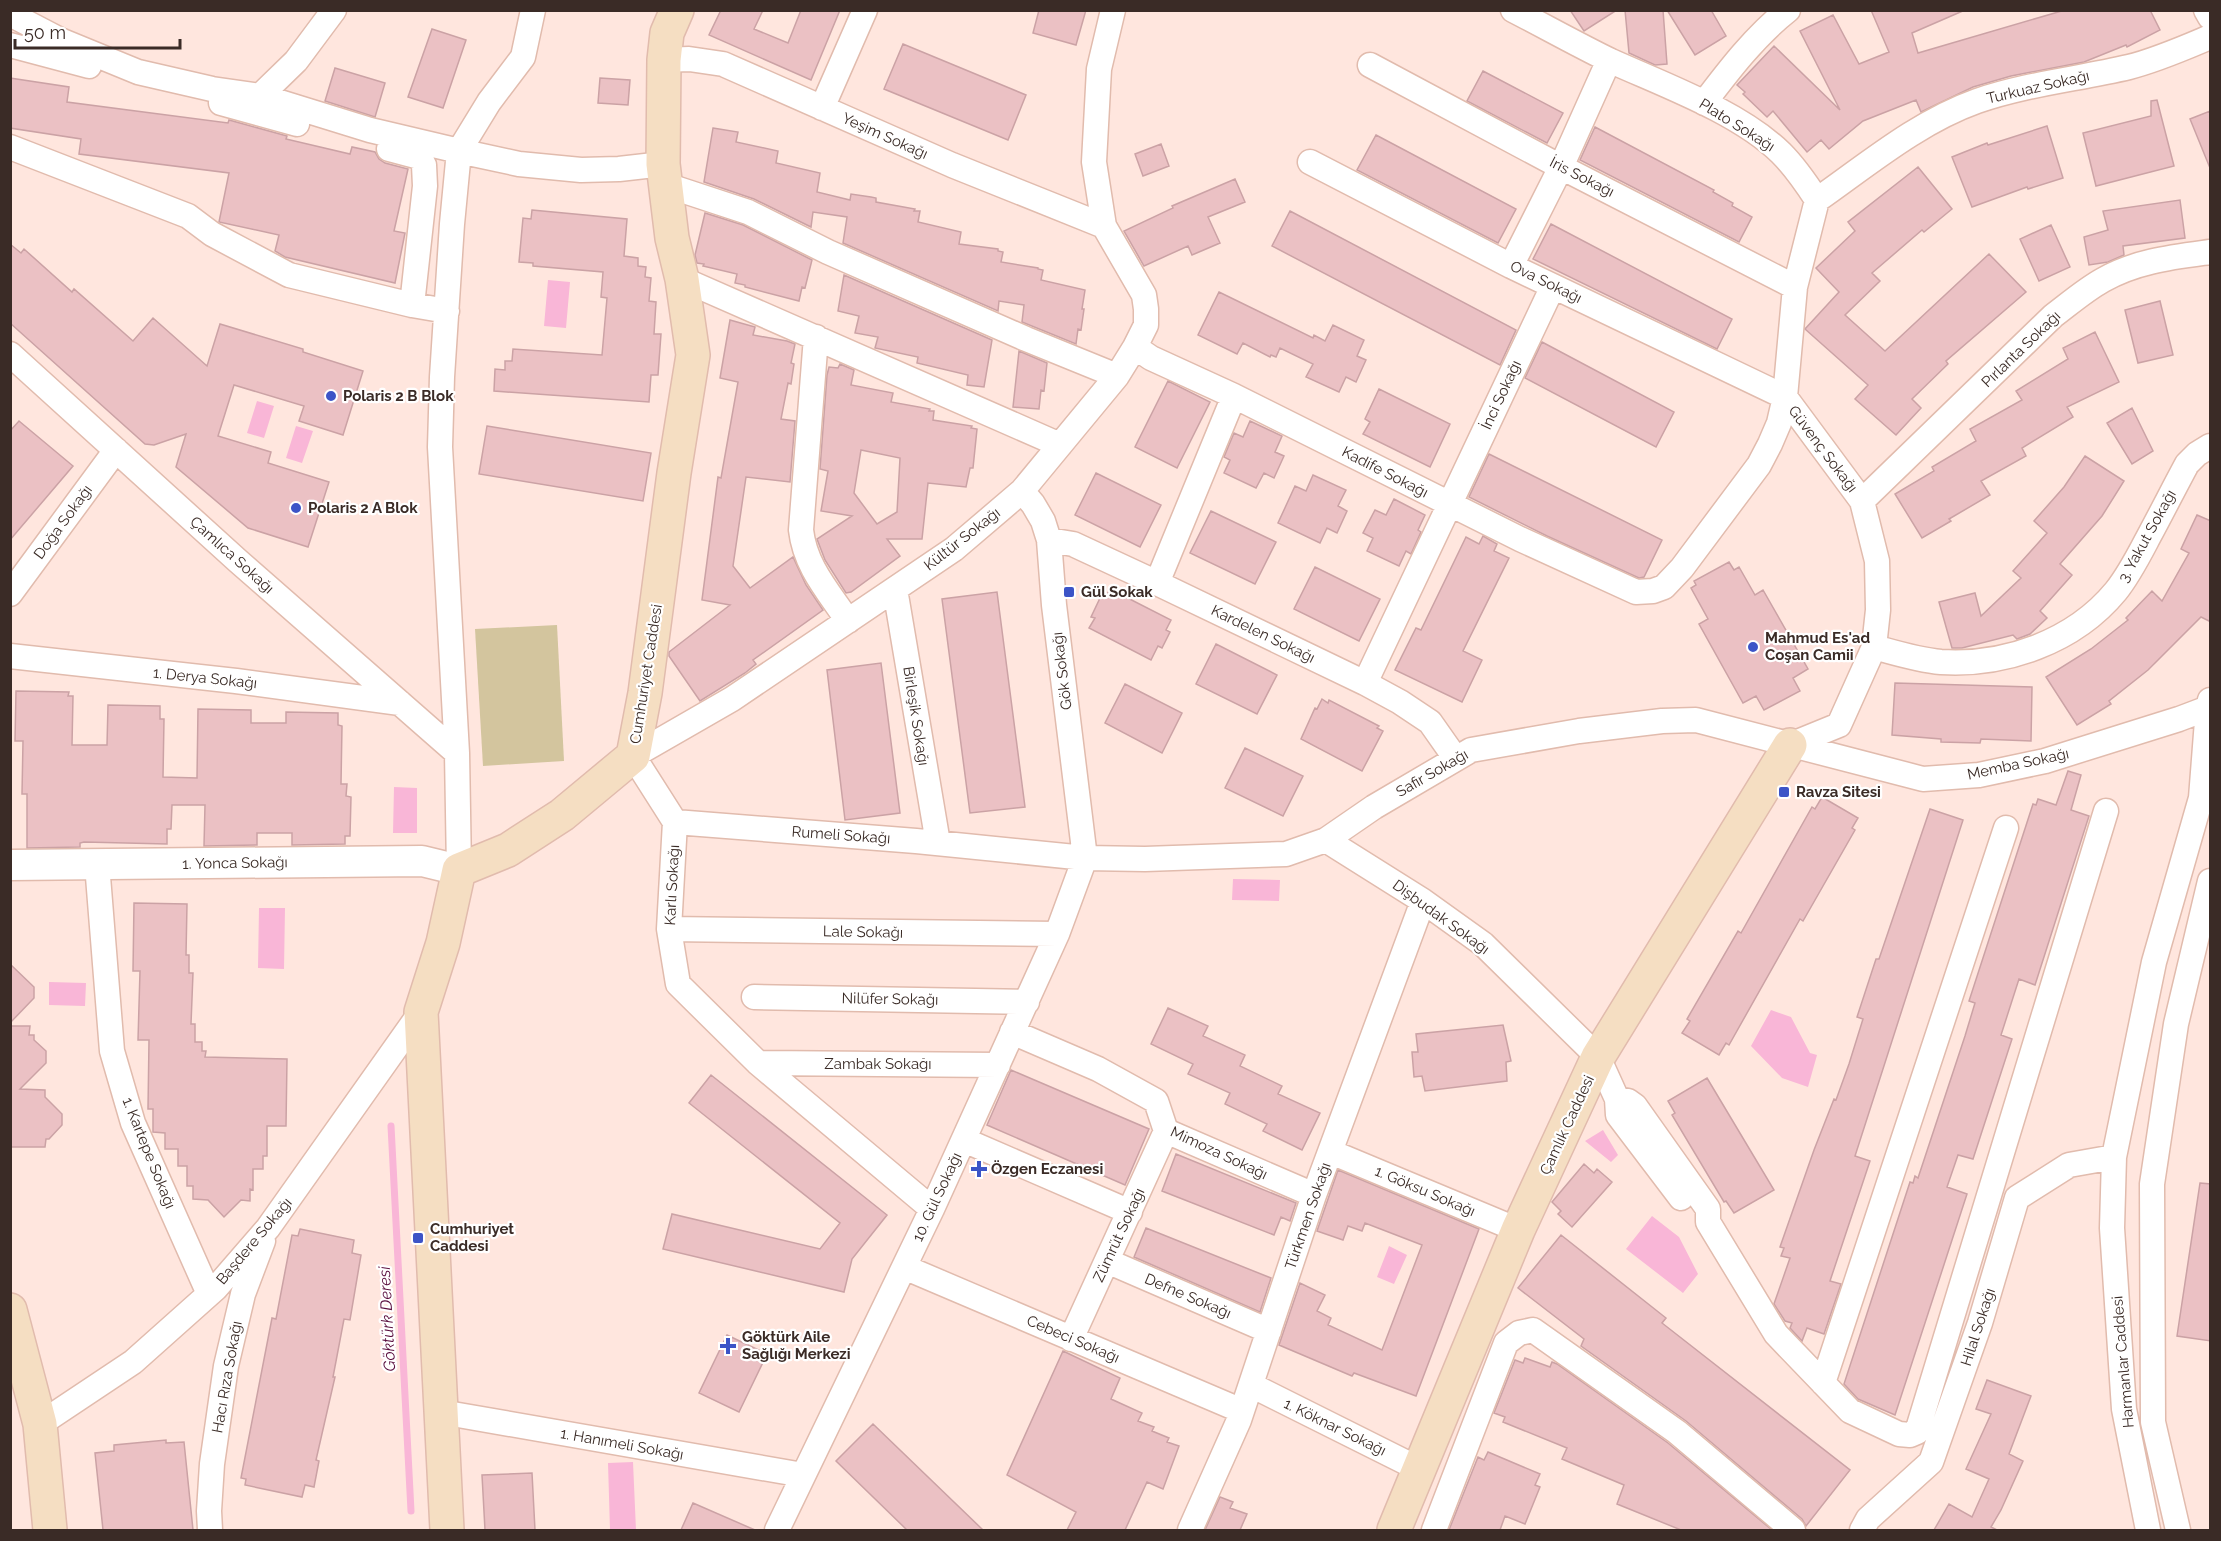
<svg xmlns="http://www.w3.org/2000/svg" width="2221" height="1541" viewBox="0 0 2221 1541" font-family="Raleway,sans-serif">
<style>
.green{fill:#d3c59e}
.water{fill:#f9b6d7}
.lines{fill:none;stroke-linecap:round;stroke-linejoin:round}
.stream{stroke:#f9b6d7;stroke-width:7}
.building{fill:#ebc1c4;stroke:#cba2a5;stroke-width:1.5;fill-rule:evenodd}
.minor-casing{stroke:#e1bbad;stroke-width:27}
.tertiary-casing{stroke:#e1bbad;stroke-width:33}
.secondary-casing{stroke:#e1bbad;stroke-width:36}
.minor{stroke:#fff;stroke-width:24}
.tertiary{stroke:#fff;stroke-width:30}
.secondary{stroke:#f5dec2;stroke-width:33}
.poi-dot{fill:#3c54c7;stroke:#fff;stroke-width:2}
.labels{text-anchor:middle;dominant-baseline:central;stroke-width:4.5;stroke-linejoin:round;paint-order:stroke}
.street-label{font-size:15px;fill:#3a2b26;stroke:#fff}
.poi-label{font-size:15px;font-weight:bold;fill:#3a2b26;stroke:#fff;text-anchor:start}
.water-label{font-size:16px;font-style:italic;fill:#56093a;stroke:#fff}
</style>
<rect width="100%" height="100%" fill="#ffe6de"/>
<!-- green -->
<path class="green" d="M557,625L564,761L483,766L475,629Z"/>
<!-- water -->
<path class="water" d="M548,280L570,282L566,328L544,326Z
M257,401L274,406L264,438L247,433Z
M296,426L313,431L302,463L286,458Z
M394,787L417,788V833H393Z
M1233,879L1280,880L1279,901L1232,900Z
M259,908H285L284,969L258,968Z
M49,982L86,983L85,1006L49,1005Z
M1771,1010L1791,1017L1810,1053L1817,1055L1808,1087L1782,1078L1751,1046Z
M1603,1130L1618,1155L1611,1162L1585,1141Z
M1652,1216L1679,1237L1698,1274L1683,1293L1626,1249Z
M1389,1246L1407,1255L1394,1284L1377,1277Z
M633,1462L636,1530H610L608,1463Z"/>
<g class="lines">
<!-- stream -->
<path class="stream" d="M391,1126L411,1511"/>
</g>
<!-- building -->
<path class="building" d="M721,10H763L754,29L788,43L801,10H840L811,80L709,35Z
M1039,10H1086L1076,45L1033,33Z
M1570,10H1617L1584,31Z
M1625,10H1663L1667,64L1655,65L1629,53Z
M1667,10H1711L1726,36L1695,55Z
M1871,10H1965L1912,33L1918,53L2065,10H2150L2160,30L2127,47L2126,45L2084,62L2011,76L1973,87L1921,112L1916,100L1863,121L1829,149L1821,140L1807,152L1773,111L1767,117L1743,94L1745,92L1737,85L1774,46L1840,110L1800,31L1833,15L1859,64L1889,52Z
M432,29L466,40L443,108L408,97Z
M903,44L1026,95L1008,140L884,89Z
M335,68L385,83L375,117L325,101Z
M1483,71L1563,113L1547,143L1467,101Z
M10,78L69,87L67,102L228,123L229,120L287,136L286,139L350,154L352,147L375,152L379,159L385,163L408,169L394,231L405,233L395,283L285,257L275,251L279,235L219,222L229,173L79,154L81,139L10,128Z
M600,78L630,80L628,105L598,103Z
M2157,100L2174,166L2096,186L2083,133L2151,116V101Z
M2210,111V168L2190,119Z
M2047,126L2063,178L2028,189L2027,187L1972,207L1952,157L1987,143L1988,145Z
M1595,127L1714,190L1713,192L1733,203L1732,206L1752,217L1739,242L1580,160Z
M713,128L738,132L736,142L778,151L776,163L820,173L817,192L850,200L851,194L871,197L876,198V202L915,209L914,211H920L918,222L961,232L959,244L998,249V251L1003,252L1001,262L1038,268V269L1043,270L1041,280L1085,290L1082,309H1084L1081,330L1078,329L1076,344L1022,322L1024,305L999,301L998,311L843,243L847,217L813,212L811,227L754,199L704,182Z
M1376,135L1516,209L1498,243L1357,170Z
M1161,144L1169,166L1143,176L1135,154Z
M1918,167L1952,209L1924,232L1922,230L1872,273L1880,281L1845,315L1885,351L1989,254L2026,292L1946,361L1948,364L1912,399L1921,408L1896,435L1855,399L1868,385L1805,329L1839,292L1816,268L1855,231L1848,222Z
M1235,179L1245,202L1208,217L1220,243L1192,255L1188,246L1144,266L1124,231L1173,208L1172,206Z
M2180,200L2185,238L2123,246L2124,255L2108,262L2089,265L2084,237L2108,230L2103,211Z
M532,210L627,219L624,256L638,258V266L646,267L645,277L651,278L649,301L656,302L654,334H661L658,375H651L649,402L494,391L495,369L505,370V361H512L513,349L602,355L607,298L601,297L603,272L533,266V263L519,262L523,218L531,219Z
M1290,211L1516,330L1500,365L1272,246Z
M705,213L743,225L812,260L805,288L802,287L799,301L745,287V285L735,283L737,274L703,266L704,264L697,263L695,255Z
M1551,224L1732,319L1717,349L1533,259Z
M2051,225L2070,267L2039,281L2020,239Z
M10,244L21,253L24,249L72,292L74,289L133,341L153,318L207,366L220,324L303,349V352L363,371L343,435L299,421L304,406L234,385L218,436L271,452L268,463L329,482L308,547L248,528L176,467L186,434L154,445L145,444L10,323Z
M844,275L992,340L984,387L967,385L968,375L917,363L918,357L875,348L878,337L855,333L859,316L838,311Z
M1219,292L1313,338L1314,335L1325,341L1333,325L1364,340L1357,356L1366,360L1356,382L1346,377L1339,392L1306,377L1313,364L1280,348L1276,357L1271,355L1270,357L1243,343L1237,354L1198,335Z
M2160,301L2173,355L2138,363L2125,310Z
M730,320L755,327L753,335L787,341L795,344L791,363L794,364L791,384L788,383L781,419L795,421L790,482L746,477L733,566L750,588L793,557L806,585L823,610L753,660L756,664L745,673L700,701L669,656V652L730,605L702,600L718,477L721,478L738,382L720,378Z
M2095,332L2119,382L2067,407L2073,417L2022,448L2026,456L1981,481L1990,495L1949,519L1951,521L1922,538L1895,494L1934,471L1932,467L1976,441L1970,429L2022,400L2016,391L2068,359L2063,348Z
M1542,342L1674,412L1656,447L1525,378Z
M1019,351L1047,363L1044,391L1041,390L1039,409L1013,407Z
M840,364L854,370L851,385L893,393L891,402L930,409L929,411H934L933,420L972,426L971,428L977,429L973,468H970L966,487L928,483L922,539H887L900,556L851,592L846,593L825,560L817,539L852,516L821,511L828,471L820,469L827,375L829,367L838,368ZM861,450L900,458L897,512L877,524L854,493Z
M1168,381L1210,402L1177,468L1135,447Z
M1379,389L1450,424L1430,467L1363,434L1370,422L1365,419Z
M2132,408L2153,451L2132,464L2107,423Z
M19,421L73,466L10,540V431Z
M1250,421L1282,436L1275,452L1284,456L1274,478L1264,473L1256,488L1224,473L1230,460L1224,457L1234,433L1243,437Z
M487,426L651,453L643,501L479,474Z
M1489,454L1662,540L1644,577L1639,578L1547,536L1469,497Z
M2085,456L2124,481L2102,516L2060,564L2072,575L2040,611L2047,618L2030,634L2017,639L2013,635L1962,648H1952L1939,602L1975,593L1981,616L2021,578L2013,571L2047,533L2034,521L2064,487Z
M1096,473L1161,505L1140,547L1075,515Z
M1313,475L1346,490L1338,506L1347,511L1337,533L1327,528L1320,543L1278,523L1295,486L1306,491Z
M1394,499L1425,515L1418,530L1421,532L1411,554L1406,551L1399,566L1367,551L1373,538L1363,533L1375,510L1386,515Z
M1211,511L1276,542L1255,584L1190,553Z
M2197,515L2211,521V622L2201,617L2148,670L2109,701L2111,704L2077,725L2046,677L2091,649L2128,620L2126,618L2152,591L2162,601L2189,553L2181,549Z
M1483,536L1497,544L1494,551L1509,558L1463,651L1482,660L1462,702L1395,670L1416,628L1421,630L1466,537L1479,544Z
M1729,562L1734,570L1739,567L1755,595L1763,590L1808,669L1793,678L1800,691L1764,710L1756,696L1743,703L1699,624L1708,619L1691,588L1696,585L1694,581Z
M1315,567L1380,599L1359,641L1294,609Z
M1110,589L1171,620L1166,630L1170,632L1162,648L1158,646L1151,660L1089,628L1095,618L1091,617L1101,596L1105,598Z
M997,592L1025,807L970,813L942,599Z
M1216,644L1277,675L1257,714L1196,684Z
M881,663L900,813L845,820L827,670Z
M1895,683L2032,687L2031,741L1981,739L1980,743L1941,742V739L1892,735Z
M1125,684L1182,713L1162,753L1105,723Z
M16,691L69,692L68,696H73L72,745H107L108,705L160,706V719H164L163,777L197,778L198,709L251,710V723H286V712L338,713V725L342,726L341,784H347L346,796L351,797L350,836H345V844L292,845V833H257V845L204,846L205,805H172L171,829H167V844L84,842L80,843V847L27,848V794H22L23,741H15Z
M1322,699L1328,703L1329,700L1379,726L1377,728L1383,731L1362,771L1301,739L1315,708L1317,709Z
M1245,748L1303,776L1283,816L1225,788Z
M2068,771L2081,775L2071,810L2089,816L2035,985L2019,979L2001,1035L2012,1039L1973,1159L1958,1155L1947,1187L1967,1194L1895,1415L1858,1399L1844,1384L1910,1182L1913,1183L1915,1176L1918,1178L1965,1036L1975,1003L1969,1001L2033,804L2036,805L2038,799L2056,805Z
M1822,797L1858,818L1852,828L1855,830L1803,921L1800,919L1729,1045L1726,1043L1719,1055L1682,1033L1690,1021L1687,1019L1738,931L1741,933L1812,807L1815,809Z
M1930,809L1963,820L1855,1156L1870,1161L1830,1281L1841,1284L1824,1334L1807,1328L1802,1341L1790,1328L1792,1323L1785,1321L1774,1304L1790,1258L1781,1256L1784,1248L1780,1247L1814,1150L1834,1099L1836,1100L1849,1064L1863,1019L1857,1017L1876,959H1879Z
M134,903L187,904L186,955H189V973H193L191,1024H195V1042H202V1051H206L205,1057L287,1059L286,1126H267V1156H263V1169H253V1190L250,1189V1201L241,1200L224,1217L208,1200L193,1199V1186H187V1166H178V1149H165V1133L153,1132V1109H148L149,1040H138L140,971H133Z
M10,964L34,987V998L10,1023Z
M1168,1008L1208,1026L1203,1036L1245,1055L1240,1066L1282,1086L1278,1094L1320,1113L1302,1150L1263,1131L1267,1124L1225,1104L1230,1093L1188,1074L1193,1064L1151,1044Z
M1503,1025L1511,1061L1506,1062L1507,1081L1425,1091L1422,1076L1414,1077L1412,1052H1418L1416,1034Z
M10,1026H30L29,1035H34V1040L46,1051V1063L20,1089L45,1090V1097L62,1114V1125L49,1139H46L45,1147H10Z
M1011,1070L1149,1129L1125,1185L987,1125Z
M711,1075L887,1215L852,1259L844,1292L663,1249L672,1214L820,1249L840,1223L689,1103Z
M1707,1078L1774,1190L1734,1213L1726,1201L1724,1202L1672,1115L1675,1113L1668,1101Z
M1176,1154L1296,1203L1290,1221L1281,1217L1274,1235L1162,1191Z
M1584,1164L1594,1173L1597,1169L1612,1182L1572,1227L1558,1214L1561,1211L1552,1202Z
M1338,1170L1479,1229L1416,1396L1354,1373L1352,1376L1279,1345L1300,1283L1325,1295L1317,1311L1331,1318L1328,1325L1382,1350L1422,1245L1365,1223L1362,1231L1348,1226L1343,1240L1317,1231Z
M2200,1183L2211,1184V1341L2177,1336Z
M1146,1228L1271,1278L1260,1312L1134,1257Z
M300,1229L354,1240L352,1253L361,1255L350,1320L344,1319L333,1377H335L316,1460L319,1461L314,1487L305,1485L302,1497L245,1485L246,1479L241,1478L272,1318L276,1319L292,1235L298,1236Z
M1561,1235L1666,1318L1662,1323L1850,1470L1806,1526L1802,1519L1686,1421L1581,1346L1584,1339L1518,1288Z
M727,1335L767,1354L739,1412L699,1393Z
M1063,1351L1120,1378L1111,1399L1142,1413L1138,1421L1154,1427L1152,1431L1169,1438L1167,1442L1179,1446L1163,1489L1147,1482L1125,1530H1067L1076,1512L1007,1475Z
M1525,1358L1550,1367L1552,1362L1557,1364L1668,1443L1772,1530H1681L1617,1504L1624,1485L1562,1459L1567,1448L1503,1422L1505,1417L1494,1413L1515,1360L1523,1363Z
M1987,1380L2031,1396L2009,1454L2023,1461L2001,1510L1991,1527L1997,1530H1934L1949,1504L1972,1517L1989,1479L1966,1469L1991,1414L1976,1409Z
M873,1424L983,1530H907L836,1461Z
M166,1440V1443L184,1442L193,1530H103L95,1453L114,1451V1445Z
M1488,1452L1540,1474L1535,1485L1540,1487L1525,1524L1505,1516L1500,1530H1449L1478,1457L1484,1460Z
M532,1473L535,1530H485L482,1475Z
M1220,1497L1233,1502L1230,1508L1247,1514L1240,1530H1205Z
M693,1503L755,1530H681Z"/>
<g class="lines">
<defs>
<path id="minor" d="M1113,10L1099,69L1094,162L1104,226L1144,295L1146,309V325L1135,347L1117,376L1022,491L954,549L732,699L633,756L675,822L916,841L1085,858L1145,859L1286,854L1326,840L1374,807L1471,750L1579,731L1662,721L1696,720L1923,779L1979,775L2045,761L2179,719L2208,708
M2206,10L2210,17
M10,14L60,40L138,72L212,89L260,96L370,130L459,151L519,164L581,170L619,169L663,164
M10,45L89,66
M664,60L689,59L723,64L952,165L1104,226
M1370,65L1561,167L1795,287
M260,96L296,61L334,10
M221,103L297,124
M1704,103C1729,70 1755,36 1788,10
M822,108L865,10
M10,147L188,216L212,234L289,275L412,305L447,311
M389,149L419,157L424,165L425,186L412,305
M1310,162L1511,266L1785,397L1862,501L1877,561L1878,610L1874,647L1839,725L1790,745
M666,185L748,212L828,252L1026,339L1117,376
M1817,200C1867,165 1918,122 1977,101C2026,84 2078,79 2129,67C2157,60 2184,48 2210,37
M1511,266L1561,167L1609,60
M682,279L1060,445
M816,337L801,530C805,566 828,591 848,621
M1135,347L1151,358L1234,396L1520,539L1636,592L1653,591L1664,587L1682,568L1759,465L1770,444L1779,423L1785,397L1795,287L1817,200C1806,183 1795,167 1781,153C1739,112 1664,85 1611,61C1578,45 1546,27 1513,10
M10,354L238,561L457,753
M1862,501L2053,316C2069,304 2085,290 2103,280C2136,261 2173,257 2210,252
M1049,540L1073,544L1157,583L1365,683L1400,702L1430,722L1456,759
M1157,583L1234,396
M895,589L938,843
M10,594L116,450
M1874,647C1896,653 1918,660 1941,662C2005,666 2074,642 2116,591C2129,575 2139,555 2149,536C2162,512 2174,488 2187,464L2197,454L2210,446
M10,656L236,681L400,703
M1365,683L1553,286
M2201,798L2208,708L2210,700
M675,822L669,929L678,984L758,1063L932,1209
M1326,840L1423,901L1483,944L1598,1057L1617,1099L1618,1115L1681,1198
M97,864L112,1051L133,1123L209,1294
M459,870L457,753L440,447L442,377L452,224L459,151L489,102L523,57L533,10
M669,929L1057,934
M754,997L1027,1002
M1012,1032L1098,1069L1156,1101L1166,1131L1314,1195
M758,1063L998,1065
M1617,1099L1628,1101L1635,1106L1708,1209V1222L1776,1334L1850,1411L1899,1434L1910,1435L1917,1432L2106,811
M964,1140L1130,1212
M1331,1152L1518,1230
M1107,1261L1269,1331
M904,1267L1242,1411
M1071,1339L1166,1131
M1823,1383L2006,828
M1251,1385L1419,1469
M441,1412L803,1475
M40,1424L133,1362L216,1288L268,1228L421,1012
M210,1530L209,1511L212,1464L226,1366L243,1294L263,1241
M777,1530L932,1209L1057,934L1085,858L1054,605L1049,540L1043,521L1033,504L1022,491
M1190,1530L1239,1420L1314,1195L1423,901
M1434,1530L1506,1343L1519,1333L1533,1330L1677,1432L1793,1530
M1862,1530L1868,1519L1931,1462L1980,1323L2017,1198L2069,1165L2114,1157
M2148,1530L2124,1409L2112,1228L2114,1157L2154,962L2201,798L2210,793
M2178,1530L2153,1422L2152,1184L2176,1024L2210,881"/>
<path id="tertiary" d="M10,865L422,861L459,870"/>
<path id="secondary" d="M10,1310L40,1424L50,1530
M447,1530L421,1012L443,943L459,870L508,850L562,815L633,756L645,693L674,473L693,355L682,279L672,238L663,164L664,60L667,33L677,10
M1394,1530L1518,1230L1598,1057L1790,745"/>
</defs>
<!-- minor casing -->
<use href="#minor" class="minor-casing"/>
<!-- tertiary casing -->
<use href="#tertiary" class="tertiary-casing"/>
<!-- secondary casing -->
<use href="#secondary" class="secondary-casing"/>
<!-- minor -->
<use href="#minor" class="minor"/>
<!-- tertiary -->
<use href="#tertiary" class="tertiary"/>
<!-- secondary -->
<use href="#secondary" class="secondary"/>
</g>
<!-- markers -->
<g class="poi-dot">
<circle cx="331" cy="396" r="6"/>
<circle cx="296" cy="508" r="6"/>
<rect x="1063" y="586" width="12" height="12" rx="3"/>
<circle cx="1753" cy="647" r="6"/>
<rect x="1778" y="786" width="12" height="12" rx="3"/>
<path d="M976 1160h6v6h6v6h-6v6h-6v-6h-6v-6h6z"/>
<rect x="412" y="1232" width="12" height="12" rx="3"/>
<path d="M725 1337h6v6h6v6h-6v6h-6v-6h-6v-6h6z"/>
</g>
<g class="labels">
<!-- street labels -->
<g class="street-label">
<text transform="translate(2038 87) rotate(-13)">Turkuaz Sokağı</text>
<text transform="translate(1737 125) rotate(32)">Plato Sokağı</text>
<text transform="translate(885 136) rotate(24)">Yeşim Sokağı</text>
<text transform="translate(1582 177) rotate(27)">İris Sokağı</text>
<text transform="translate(1546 282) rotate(26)">Ova Sokağı</text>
<text transform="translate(2021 349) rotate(-44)">Pırlanta Sokağı</text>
<text transform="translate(1501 395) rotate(-65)">İnci Sokağı</text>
<text transform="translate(1823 449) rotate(53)">Güvenç Sokağı</text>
<text transform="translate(1385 472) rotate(27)">Kadife Sokağı</text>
<text transform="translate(63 522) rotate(-54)">Doğa Sokağı</text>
<text transform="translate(2147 536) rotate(-61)">3. Yakut Sokağı</text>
<text transform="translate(962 539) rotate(-38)">Kültür Sokağı</text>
<text transform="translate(232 555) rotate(42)">Çamlıca Sokağı</text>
<text transform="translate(1263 634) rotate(26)">Kardelen Sokağı</text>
<text transform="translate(1062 671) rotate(-97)">Gök Sokağı</text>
<text transform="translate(646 674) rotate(-81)">Cumhuriyet Caddesi</text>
<text transform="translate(205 678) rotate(6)">1. Derya Sokağı</text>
<text transform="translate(916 716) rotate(81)">Birleşik Sokağı</text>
<text transform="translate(2018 764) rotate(-12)">Memba Sokağı</text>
<text transform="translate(1432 773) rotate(-30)">Safir Sokağı</text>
<text transform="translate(841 835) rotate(4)">Rumeli Sokağı</text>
<text transform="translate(235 863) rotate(-1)">1. Yonca Sokağı</text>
<text transform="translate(672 885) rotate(-87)">Karlı Sokağı</text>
<text transform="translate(1441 917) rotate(36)">Dişbudak Sokağı</text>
<text transform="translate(863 932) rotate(1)">Lale Sokağı</text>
<text transform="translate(890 999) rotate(1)">Nilüfer Sokağı</text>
<text x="878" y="1064">Zambak Sokağı</text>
<text transform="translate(1567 1125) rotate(-65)">Çamlık Caddesi</text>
<text transform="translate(149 1153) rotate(68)">1. Kartepe Sokağı</text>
<text transform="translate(1219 1153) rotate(25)">Mimoza Sokağı</text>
<text transform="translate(1425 1191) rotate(23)">1. Göksu Sokağı</text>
<text transform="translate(937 1197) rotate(-65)">10. Gül Sokağı</text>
<text transform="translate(1308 1216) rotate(-71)">Türkmen Sokağı</text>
<text transform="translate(1119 1235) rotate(-65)">Zümrüt Sokağı</text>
<text transform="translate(254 1241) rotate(-50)">Başdere Sokağı</text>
<text transform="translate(1188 1296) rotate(23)">Defne Sokağı</text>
<text transform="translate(1978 1327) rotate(-72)">Hilal Sokağı</text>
<text transform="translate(1073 1339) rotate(23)">Cebeci Sokağı</text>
<text transform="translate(2123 1362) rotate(-95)">Harmanlar Caddesi</text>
<text transform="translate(227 1377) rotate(-80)">Hacı Rıza Sokağı</text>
<text transform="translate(1335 1427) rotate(26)">1. Köknar Sokağı</text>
<text transform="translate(622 1444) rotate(10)">1. Hanımeli Sokağı</text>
</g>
<!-- poi labels -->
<g class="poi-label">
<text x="343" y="396">Polaris 2 B Blok</text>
<text x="308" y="508">Polaris 2 A Blok</text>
<text x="1081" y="592">Gül Sokak</text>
<text x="1765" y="638">Mahmud Es'ad<tspan x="1765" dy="17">Coşan Camii</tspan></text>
<text x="1796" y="792">Ravza Sitesi</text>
<text x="991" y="1169">Özgen Eczanesi</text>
<text x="430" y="1229">Cumhuriyet<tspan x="430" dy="17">Caddesi</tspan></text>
<text x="742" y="1337">Göktürk Aile<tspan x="742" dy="17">Sağlığı Merkezi</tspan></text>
</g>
<!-- water labels -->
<g class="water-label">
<text transform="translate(387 1319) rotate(-93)">Göktürk Deresi</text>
</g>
</g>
<!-- border -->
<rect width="2221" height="1541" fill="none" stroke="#3a2b26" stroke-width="24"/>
<!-- scale -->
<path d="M15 39v9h165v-9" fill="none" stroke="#3a2b26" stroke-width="3"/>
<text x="24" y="39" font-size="18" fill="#3a2b26" stroke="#ffffff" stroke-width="4.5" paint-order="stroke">50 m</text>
</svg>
